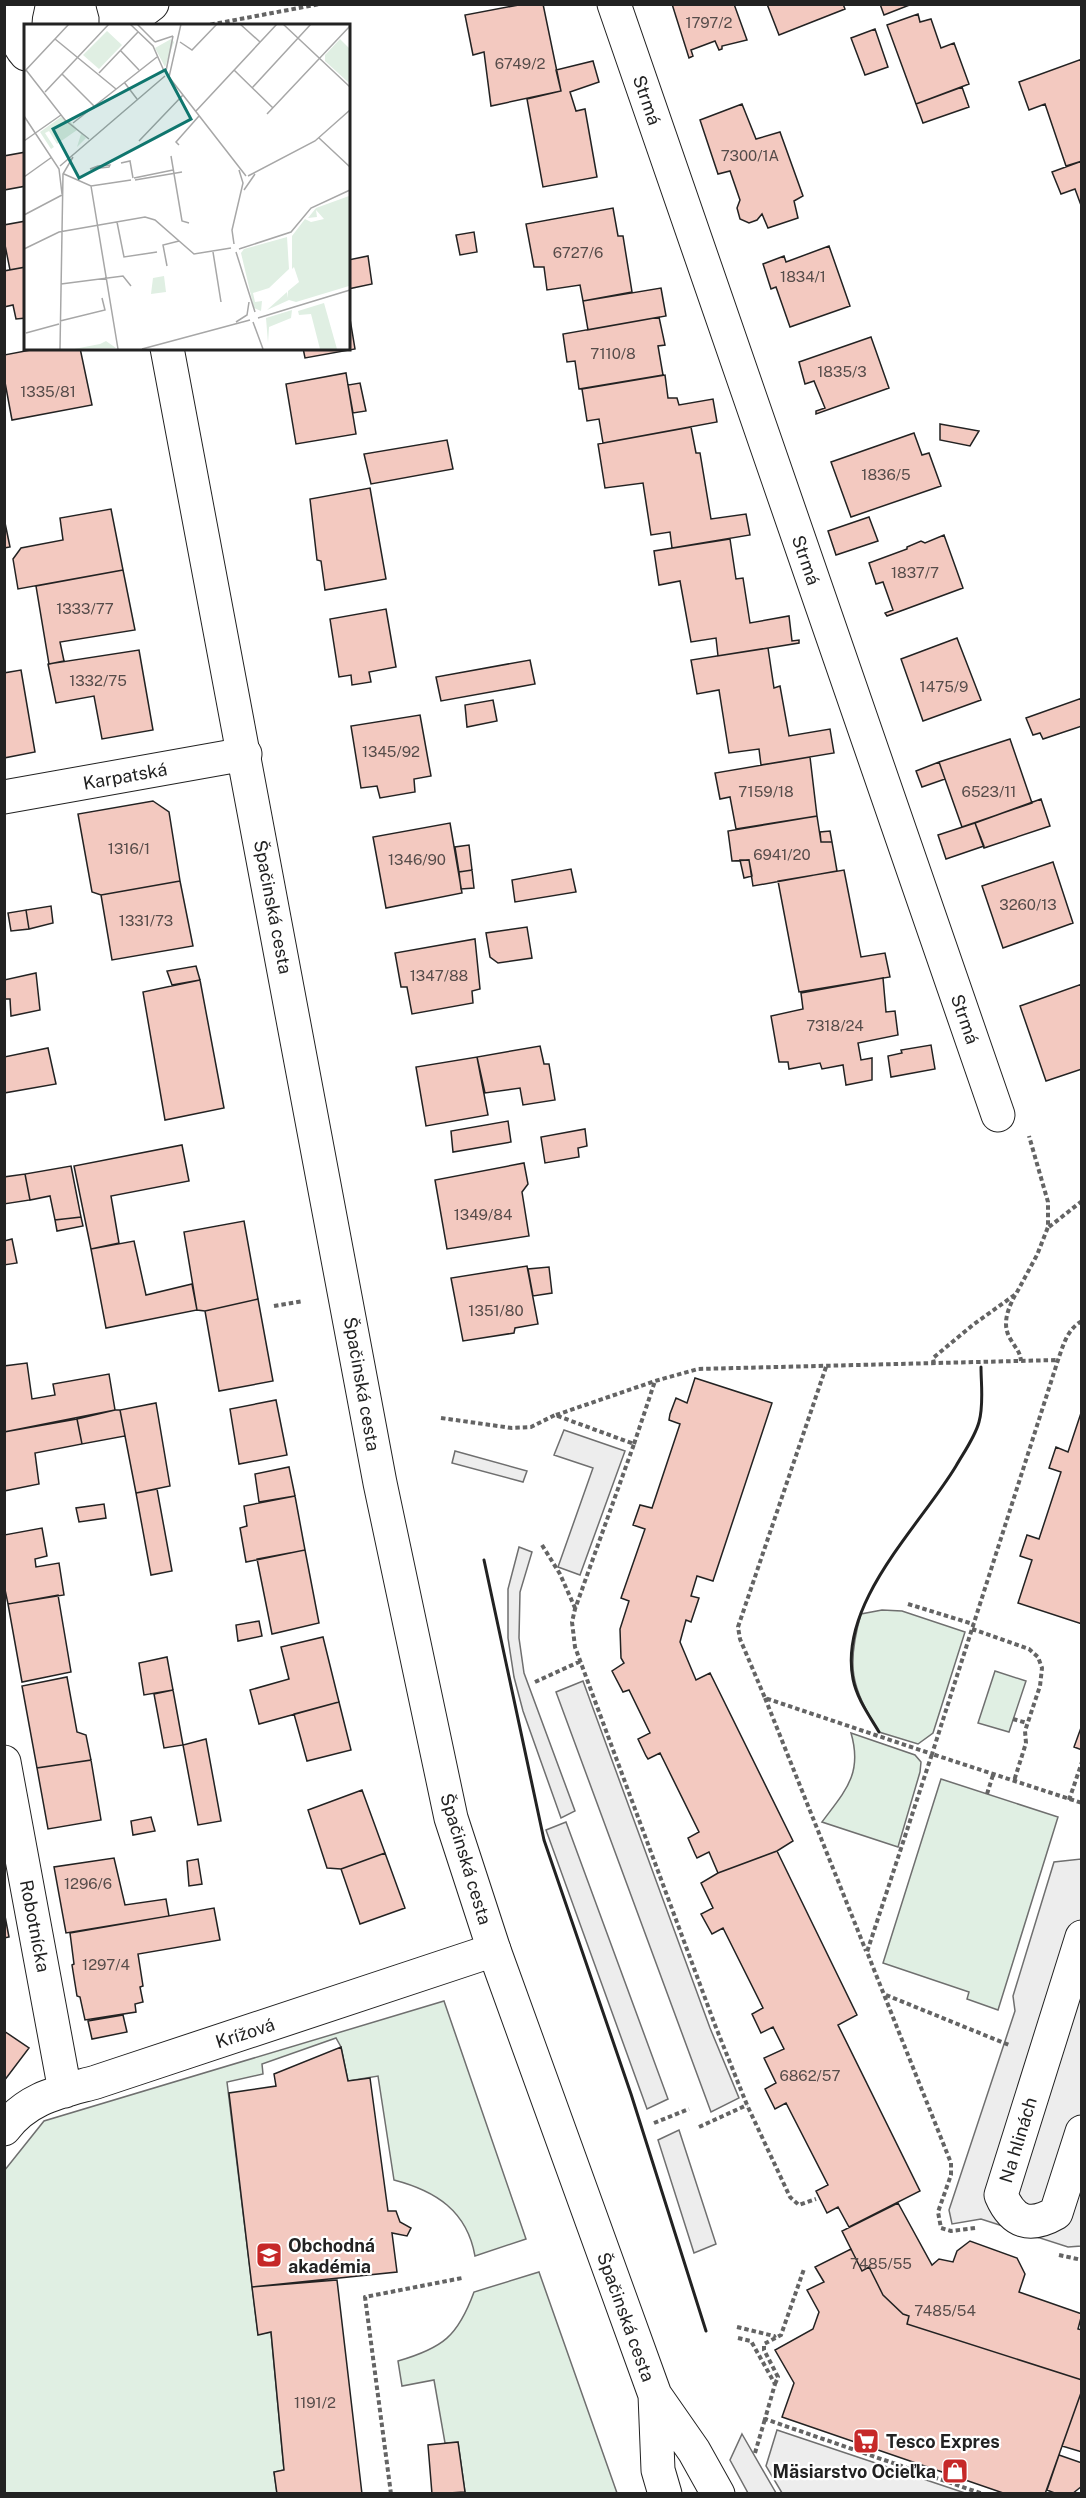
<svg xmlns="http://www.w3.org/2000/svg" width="1086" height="2498" viewBox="0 0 1086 2498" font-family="'Public Sans',sans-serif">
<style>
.green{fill:#e0efe3;stroke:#6f6f6f;stroke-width:1.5}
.parking{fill:#ededed;stroke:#6f6f6f;stroke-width:1.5}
.building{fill:#f3c9c0;stroke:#222;stroke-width:1.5}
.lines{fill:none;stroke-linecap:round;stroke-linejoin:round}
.minor-casing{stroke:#222;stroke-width:35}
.tertiary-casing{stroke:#222;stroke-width:35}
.path{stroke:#646464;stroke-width:4;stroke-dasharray:4.5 3;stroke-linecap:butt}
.minor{stroke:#fff;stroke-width:33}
.tertiary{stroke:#fff;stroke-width:33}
.wall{stroke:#222;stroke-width:3}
.labels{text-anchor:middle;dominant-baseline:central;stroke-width:4.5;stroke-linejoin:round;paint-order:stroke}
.number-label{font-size:15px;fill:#564c4a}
.street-label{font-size:18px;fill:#222;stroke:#fff}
.poi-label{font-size:18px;font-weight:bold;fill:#222;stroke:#fff;text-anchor:start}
.inset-road{fill:none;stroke:#a7a7a7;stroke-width:1.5}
.view{fill:#0f766e;fill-opacity:0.15;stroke:#0f766e;stroke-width:3}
.inset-edge{fill:none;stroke:#222;stroke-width:3}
</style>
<rect width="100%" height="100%" fill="#fff"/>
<!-- green -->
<path class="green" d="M882,1610L902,1611L965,1632L933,1733L918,1744L879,1732C851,1687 846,1666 861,1614Z
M995,1671L1026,1681L1009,1732L978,1723Z
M851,1733L915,1755L921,1762L920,1772L898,1847L822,1822C845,1791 863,1774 851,1733Z
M941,1779L1058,1817L998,2010L967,1999L969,1992L883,1963Z
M444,2001L526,2239L475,2256C467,2211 436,2191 394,2180L378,2076L348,2081L341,2047L336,2038L262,2064L263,2074L227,2082L258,2334L271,2332L284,2470L274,2472L277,2493H5L4,2171L44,2121Z
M539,2272L617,2493H453L465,2492L458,2442L445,2443L434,2380L402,2386L398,2361C443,2348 458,2336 474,2292Z"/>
<!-- parking -->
<path class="parking" d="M564,1430L625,1451L580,1575L558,1567L593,1468L554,1455Z
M455,1451L527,1471L523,1482L452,1463Z
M519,1547L532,1552L520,1592L519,1638L524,1673L575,1811L561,1818L523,1711L514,1677L508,1638V1589Z
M583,1681L710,2028L739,2098L711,2112L556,1692Z
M566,1822L668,2099L647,2109L546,1830Z
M1081,1859V2246L1068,2247L981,2219L952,2224L949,2210L1015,2011L1013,1996L1054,1862Z
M679,2130L716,2244L694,2253L658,2140Z
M777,2430L965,2493H782L766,2466Z
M742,2434L776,2493H748L730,2460Z"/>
<!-- building -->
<path class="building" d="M524,4H543L561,91L491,106L484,52L473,55L465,15Z
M672,4H734L747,40L722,46V49L719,50L715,41L691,50L693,56L689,58Z
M767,4H843L845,9L779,35Z
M880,4H912L884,15Z
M918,14L920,22L931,19L941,48L954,43L969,84L916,104L887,25Z
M875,29L888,67L865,75L851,38Z
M1082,59V161L1066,166L1045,104L1029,110L1019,82Z
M593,61L599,82L570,92L576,111L585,109L597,177L543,187L527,99L561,91L556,70Z
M962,87L969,107L923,123L916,104Z
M742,104L756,139L780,132L803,196L794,201L798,218L768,228L762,214L757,220L749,223L740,219L737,208L740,200L730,171L718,174L700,120Z
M26,152V186L4,190V156Z
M1082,161V208L1075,189L1061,194L1052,172Z
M613,208L618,236H623L632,292L583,301L580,285L547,290L544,267H534L526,224Z
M26,221V267L10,270L4,240V225Z
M474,232L477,252L460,255L456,235Z
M829,246L850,306L790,327L776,287L771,289L763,264L784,256L786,262Z
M368,256L372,284L348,289V260Z
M26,267V318L16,319L13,305L4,307V271Z
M661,288L666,316L588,330L583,301Z
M659,317L665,345L658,346L663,375L579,389L575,361L567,362L563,334Z
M348,319H350L355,349L305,358L303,348H348Z
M871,337L889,388L816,414V411L825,408L814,381L805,384L799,362Z
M41,348H80L92,405L12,420L4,377V355Z
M346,373L356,434L296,444L286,384Z
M665,375L668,398H677L679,405L713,399L717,422L603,443L599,419L587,421L582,389Z
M360,383L366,411L353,413L348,385Z
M940,424L979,431L970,446L940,440Z
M691,427L696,453H700L711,519L746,514L750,535L672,548L670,532L651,535L643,483L605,488L598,444Z
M914,433L922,455L929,453L941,486L851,517L831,462Z
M447,440L453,469L371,484L364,454Z
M370,488L386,579L325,590L321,561L317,560L310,499Z
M111,509L123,570L18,589L13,559L21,548L63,540L60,518Z
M869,517L878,541L836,555L828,531Z
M4,518L10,547L4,548Z
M944,535L963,588L887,616L885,613L893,610L883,582L876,584L869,563L907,549V547L921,541L925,543Z
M730,539L736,579L743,578L750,623L789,616L792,641L799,640V643L718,656L716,638L691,642L680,581L659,585L654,551Z
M123,570L135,630L60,642L64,661L49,664L36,586Z
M386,609L396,667L369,672L371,682L352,685L351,675L339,677L330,619Z
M957,638L981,700L923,721L901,659Z
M768,648L774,688L780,686L789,736L830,729L834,753L761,765L759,749L729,753L719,690L697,694L691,660Z
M139,650L153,730L102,739L94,696L56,703L48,664Z
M530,660L535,684L441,701L436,677Z
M21,670L35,752L4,758V673Z
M1082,698V726L1043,739L1040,733L1033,735L1026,718Z
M493,700L497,721L467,727L465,705Z
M420,715L431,776L414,779L415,792L380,798L377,786L361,788L351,726Z
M1010,739L1032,803L962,827L939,762Z
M810,757L817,816L736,829L730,797L720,799L715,773Z
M939,762L945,779L922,787L916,771Z
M1041,799L1050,826L984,848L975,823Z
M153,801L169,812L180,881L101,895L92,892L78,814Z
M817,816L821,842H832L837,871L753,886L749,860L732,861L728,831Z
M450,823L462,893L386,908L373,837Z
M975,823L984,846L946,859L938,835Z
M830,831L832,842H821L820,832Z
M469,845L472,870L459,872L455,847Z
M740,860H749L752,876L744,878Z
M1053,862L1073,923L1003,948L982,886Z
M571,869L576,892L515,902L512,880Z
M472,870L474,888L461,889L459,872Z
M844,870L861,957L885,953L890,977L799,992L778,881Z
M180,881L193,946L112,960L101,895Z
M51,906L53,923L29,929L26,910Z
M26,910L29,929L11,931L8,913Z
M527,927L532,958L498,963L490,957L486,933Z
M475,939L480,989L472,991L473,1003L412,1014L407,987H401L395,953Z
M196,966L200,980L172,985L167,971Z
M36,973L40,1010L11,1016L10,999H4V980Z
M883,978L886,1012L895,1011L898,1035L858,1043L861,1060L872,1058V1080L846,1085L843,1065L822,1069L820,1063L789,1069L788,1062H779L771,1016L803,1009L801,993Z
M200,980L224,1108L165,1120L143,992Z
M1082,984V1069L1046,1081L1020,1006Z
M931,1045L935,1069L891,1077L888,1056L902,1053L901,1050Z
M540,1046L544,1064H549L555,1100L523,1105L520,1088L485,1093L477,1057Z
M48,1048L56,1084L4,1093V1057Z
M477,1057L488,1115L426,1126L416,1067Z
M508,1121L511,1142L453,1152L451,1131Z
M585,1129L587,1146L578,1148L579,1157L545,1163L541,1137Z
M182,1145L189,1181L111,1196L119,1243L91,1249L74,1166Z
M524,1163L528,1184L522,1192L529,1236L447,1249L435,1180Z
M71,1166L81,1217L55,1220L50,1196L30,1200L25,1174Z
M25,1174L30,1200L4,1204V1177Z
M81,1217L83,1226L57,1231L55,1220Z
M244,1221L258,1299L205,1311L197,1310L184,1232Z
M12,1239L17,1263L4,1265V1241Z
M134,1241L146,1295L192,1284L197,1310L106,1328L91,1249Z
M527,1266L538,1324L515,1328L514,1333L463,1341L451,1278Z
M549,1267L552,1293L533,1296L528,1269Z
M258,1299L273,1381L219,1391L205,1311Z
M27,1363L32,1399L55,1395L53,1384L109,1374L115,1410L4,1432V1366Z
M695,1378L772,1403L713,1581L697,1576L691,1596L699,1598L691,1622L686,1620L680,1642L696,1680L710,1673L793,1841L777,1851L718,1873L709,1852L697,1858L695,1854L688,1838L699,1832L660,1753L648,1759L646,1756L638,1739L650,1733L629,1690L623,1692L612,1671L624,1663L621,1658L620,1629L629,1601L621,1598L645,1529L633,1525L640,1505L652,1508L680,1424L669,1420L670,1414L676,1398L687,1403Z
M276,1400L287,1455L239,1464L230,1409Z
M156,1403L170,1486L136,1493L120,1410Z
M115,1410H120L125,1436L82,1444L77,1419Z
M1082,1410V1624L1018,1603L1032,1560L1020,1556L1027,1535L1039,1539L1061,1472L1049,1468L1056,1447L1068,1452Z
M77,1419L82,1444L35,1453L39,1484L4,1491V1432Z
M289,1467L295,1496L259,1502L255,1474Z
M157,1489L172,1571L151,1575L136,1493Z
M295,1496L305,1550L246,1562L240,1528L247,1526L244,1506Z
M104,1504L106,1518L79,1522L76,1508Z
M42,1528L47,1556L35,1559L36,1567L59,1563L64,1595L8,1604L4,1585V1535Z
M305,1550L319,1623L272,1634L257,1559Z
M58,1595L71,1672L22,1682L8,1604Z
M259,1621L262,1636L238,1641L236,1625Z
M323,1637L339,1702L259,1724L250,1690L289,1679L281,1647Z
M167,1657L173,1690L144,1695L139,1663Z
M67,1677L77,1732L86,1735L91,1760L37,1768L22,1686Z
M173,1690L183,1745L164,1748L154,1694Z
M339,1702L351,1750L307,1761L294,1714Z
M1082,1725V1750L1074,1747Z
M206,1739L221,1821L198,1825L183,1745Z
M91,1760L101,1820L48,1829L37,1768Z
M362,1790L385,1853L341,1869L327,1868L308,1810Z
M151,1817L155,1831L133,1835L131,1821Z
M777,1851L857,2015L838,2025L920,2191L849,2227L838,2207L827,2213L816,2191L828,2185L786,2103L775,2109L765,2089L776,2083L764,2058L784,2049L773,2027L761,2033L752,2014L763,2008L723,1928L712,1934L701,1914L713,1908L701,1883L718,1873Z
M385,1853L405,1908L360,1924L341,1869Z
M114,1858L125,1905L166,1899L169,1916L66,1933L54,1867Z
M198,1859L202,1884L189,1886L187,1861Z
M214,1908L220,1940L138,1954L143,1986L140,1987L143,2002L135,2004L136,2012L85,2020L80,1997L77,1996L72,1965L74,1964L70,1933Z
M4,1911L9,1937L4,1938Z
M123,2015L127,2032L92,2039L88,2021Z
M4,2031L29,2048L4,2081Z
M341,2047L348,2081L370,2078L388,2211H396L400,2222L411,2228L407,2236L392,2233L397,2272L252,2287L229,2093L276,2086L274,2074Z
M898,2203L932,2265L939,2259L953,2262L957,2251L970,2241L1017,2258L1025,2274L1019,2292L1082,2314L1078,2329L1082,2330V2380L907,2324L909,2316L903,2314L883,2295L869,2267L862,2271L842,2231Z
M851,2249L862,2271L869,2267L883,2295L903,2314L909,2316L907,2324L1082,2380V2390L1045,2494H1006L782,2417L794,2383L775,2350L813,2329L819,2312L807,2290L824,2282L815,2267Z
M337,2280L362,2494H277L274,2472L284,2470L271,2332L258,2335L252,2287Z
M1082,2390V2452L1062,2446Z
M458,2442L465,2492L432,2494L428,2445Z
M1059,2455L1082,2463V2486L1072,2494H1057L1047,2490Z"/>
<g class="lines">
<defs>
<path id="minor" d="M614,4L998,1115
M123,26L152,4
M4,797L245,754
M4,1762L65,2091
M1082,1937L1001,2195C1013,2223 1030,2228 1056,2213L1082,2132
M4,2129C28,2097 60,2092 96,2082L494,1950"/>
<path id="tertiary" d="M18,4C13,22 13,40 26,54
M113,4L116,15V26
M167,348L380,1483L451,1818L494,1950L655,2395L694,2451L718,2494
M655,2395L658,2470L665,2494"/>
</defs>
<!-- minor casing -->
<use href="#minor" class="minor-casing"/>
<!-- tertiary casing -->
<use href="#tertiary" class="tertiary-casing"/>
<!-- path -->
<path class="path" d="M203,26L320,4
M1049,1227L1082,1201
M1015,1295C1008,1309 1001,1325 1011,1340C1016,1349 1020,1351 1021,1361
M274,1306L303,1301
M934,1364L933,1358L974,1324L1016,1294L1037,1255L1048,1227V1202L1029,1136
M826,1367L738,1627L740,1639L765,1698L932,1754L1058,1360C1063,1346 1067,1329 1082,1321
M556,1415L655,1381L698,1369L1058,1360
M441,1418L512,1428L531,1427L555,1415L634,1444L575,1609L572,1622L575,1647L715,2025L747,2105L790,2197L799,2205L816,2199
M634,1444L655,1381
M542,1545L560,1574L575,1608
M908,1604L973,1624
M972,1629L1029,1649L1038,1657L1042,1668L1040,1686L1025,1731L1026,1743L1014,1781
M535,1682L581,1661
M765,1698L866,1951
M1013,1719L1027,1723
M987,1794L993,1775
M1069,1800L1082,1762
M886,1995L1009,2045
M654,2123L689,2109
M699,2127L747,2105
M975,2228L951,2231L941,2228L938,2212L951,2175V2163L867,1952L932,1754L1082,1803
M1059,2255L1082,2260
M737,2327L774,2336L775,2338
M738,2338L751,2341L775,2384L765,2419L983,2494
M775,2384L778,2377L764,2350V2344L781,2335L804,2269
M755,2453L765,2419
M391,2494L365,2297L462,2278"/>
<!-- minor -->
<use href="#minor" class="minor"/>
<!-- tertiary -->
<use href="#tertiary" class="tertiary"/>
<!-- wall -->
<path class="wall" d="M484,1560L544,1840L631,2094L706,2331
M879,1732C869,1715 857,1699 853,1679C838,1603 920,1526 956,1466C964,1452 975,1437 979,1422C984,1405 981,1384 981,1367"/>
</g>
<!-- icons -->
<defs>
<symbol id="school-square" viewBox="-11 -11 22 22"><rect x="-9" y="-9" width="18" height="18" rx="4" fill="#c62828" stroke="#fff"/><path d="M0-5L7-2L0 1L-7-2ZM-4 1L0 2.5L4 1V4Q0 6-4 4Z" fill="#fff"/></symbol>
<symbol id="supermarket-square" viewBox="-11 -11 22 22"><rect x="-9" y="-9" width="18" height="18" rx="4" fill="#c62828" stroke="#fff"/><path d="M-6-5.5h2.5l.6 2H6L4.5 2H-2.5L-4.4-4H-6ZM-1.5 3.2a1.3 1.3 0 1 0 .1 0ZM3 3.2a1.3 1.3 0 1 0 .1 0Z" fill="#fff"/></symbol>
<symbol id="shop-square" viewBox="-11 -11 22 22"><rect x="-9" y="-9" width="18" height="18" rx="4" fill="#c62828" stroke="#fff"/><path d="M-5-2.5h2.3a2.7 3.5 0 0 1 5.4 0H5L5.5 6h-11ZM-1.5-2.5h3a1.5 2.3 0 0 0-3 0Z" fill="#fff"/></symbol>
</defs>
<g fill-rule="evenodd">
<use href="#school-square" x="254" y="2240" width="30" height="30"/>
<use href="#supermarket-square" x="851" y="2426" width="30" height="30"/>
<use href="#shop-square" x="940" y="2456" width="30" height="30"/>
</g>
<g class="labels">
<!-- number labels -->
<g class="number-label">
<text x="709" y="22">1797/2</text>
<text x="520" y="63">6749/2</text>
<text x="750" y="155">7300/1A</text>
<text x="578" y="252">6727/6</text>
<text x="803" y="276">1834/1</text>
<text x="613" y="353">7110/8</text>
<text x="842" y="371">1835/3</text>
<text x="48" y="391">1335/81</text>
<text x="886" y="474">1836/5</text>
<text x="915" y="572">1837/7</text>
<text x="85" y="608">1333/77</text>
<text x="98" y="680">1332/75</text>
<text x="944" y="686">1475/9</text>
<text x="391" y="751">1345/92</text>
<text x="766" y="791">7159/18</text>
<text x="989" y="791">6523/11</text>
<text x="129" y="848">1316/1</text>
<text x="782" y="854">6941/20</text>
<text x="417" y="859">1346/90</text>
<text x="1028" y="904">3260/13</text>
<text x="146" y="920">1331/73</text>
<text x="439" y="975">1347/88</text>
<text x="835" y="1025">7318/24</text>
<text x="483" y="1214">1349/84</text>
<text x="496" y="1310">1351/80</text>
<text x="88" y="1883">1296/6</text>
<text x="106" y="1964">1297/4</text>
<text x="810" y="2075">6862/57</text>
<text x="881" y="2263">7485/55</text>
<text x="945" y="2310">7485/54</text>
<text x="315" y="2402">1191/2</text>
</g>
<!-- street labels -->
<g class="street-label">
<text transform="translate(647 100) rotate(71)">Strmá</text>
<text transform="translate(806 560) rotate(71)">Strmá</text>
<text transform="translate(125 776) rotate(-10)">Karpatská</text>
<text transform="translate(273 907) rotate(79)">Špačinská cesta</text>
<text transform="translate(965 1019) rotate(71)">Strmá</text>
<text transform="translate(362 1384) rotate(80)">Špačinská cesta</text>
<text transform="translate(466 1859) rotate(73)">Špačinská cesta</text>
<text transform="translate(35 1926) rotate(79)">Robotnícka</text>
<text transform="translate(245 2033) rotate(-18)">Krížová</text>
<text transform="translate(1018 2140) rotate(-73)">Na hlinách</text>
<text transform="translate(626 2317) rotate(70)">Špačinská cesta</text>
</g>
<!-- poi labels -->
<g class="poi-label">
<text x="288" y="2245">Obchodná<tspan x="288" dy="21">akadémia</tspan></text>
<text x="886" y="2441">Tesco Expres</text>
<text x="936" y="2471" text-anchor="end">Mäsiarstvo Ocieľka</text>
</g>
</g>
<!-- overview -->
<g transform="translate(24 24)">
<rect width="326" height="326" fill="#fff"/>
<path d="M83,7L98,21L75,45L59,31ZM147,15L150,18L141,43L131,24ZM316,15L325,24V59L301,37V31ZM37,93L47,98L62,114L53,123L57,110L53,106L33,120L25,107L21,109L30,123L27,125L16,108ZM325,172V262L272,278L265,276L243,286L263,268L264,274V267L275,258L270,243L268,245V212L281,195L287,198L300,195L292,186L293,193L284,194L292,184ZM263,213L265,245L245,264L229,269L231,278L238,277L237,287L230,284L217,229L220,225ZM140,252L142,268L127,270L129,254ZM300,279L313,325H296L287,290L275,291L274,287ZM268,286L267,294L245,303L244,319L242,294ZM82,317L92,324L50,325L76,320Z" fill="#e0efe3"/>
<path class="inset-road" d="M106,0L129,22L140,47M113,0L131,18M157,0L145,53L222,152M216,0L236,18M259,0L326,63M31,15L92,65M131,18L149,12M156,18L168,26L193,0M96,26L115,46M2,46L41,96L65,115M210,46L249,84M142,47L149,12M0,48L45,0M75,49L114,8M38,50L70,82M100,58L113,75M228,64L287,0M21,68L85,0M172,87L253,0M243,90L326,2M0,92L35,145L38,170M49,99L133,33M295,114L326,143M0,117L37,91M115,117L159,71M155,121L152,118L175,92M147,132L158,197L165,199M97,139L106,137L109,154M86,141L85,143L66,145L74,142ZM36,142L141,52M40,150L67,162L107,156M224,152L291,117L326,86M0,153L28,133M110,154L149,146M111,156L158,148M67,162L94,325M220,166L231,150M0,191L38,171M93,198L100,233L133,228M210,220L208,206L219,159L215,146M0,225L35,208L121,193L131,196L170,230L207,224M215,225L267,208L287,184L326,166M189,228L197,278M212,228L231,288M143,242L139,221L155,217M37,260L99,252L107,262M234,294L326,266M36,297L81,286L78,274M212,298L223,291L225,278M229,298L239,325M2,309L35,300M36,325L39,150L49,133M118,325L226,296"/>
<path class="view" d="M141,46L167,95L55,154L29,105Z"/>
<rect width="326" height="326" class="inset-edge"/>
</g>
<!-- border -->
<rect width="1086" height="2498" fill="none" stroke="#222222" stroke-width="12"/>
</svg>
